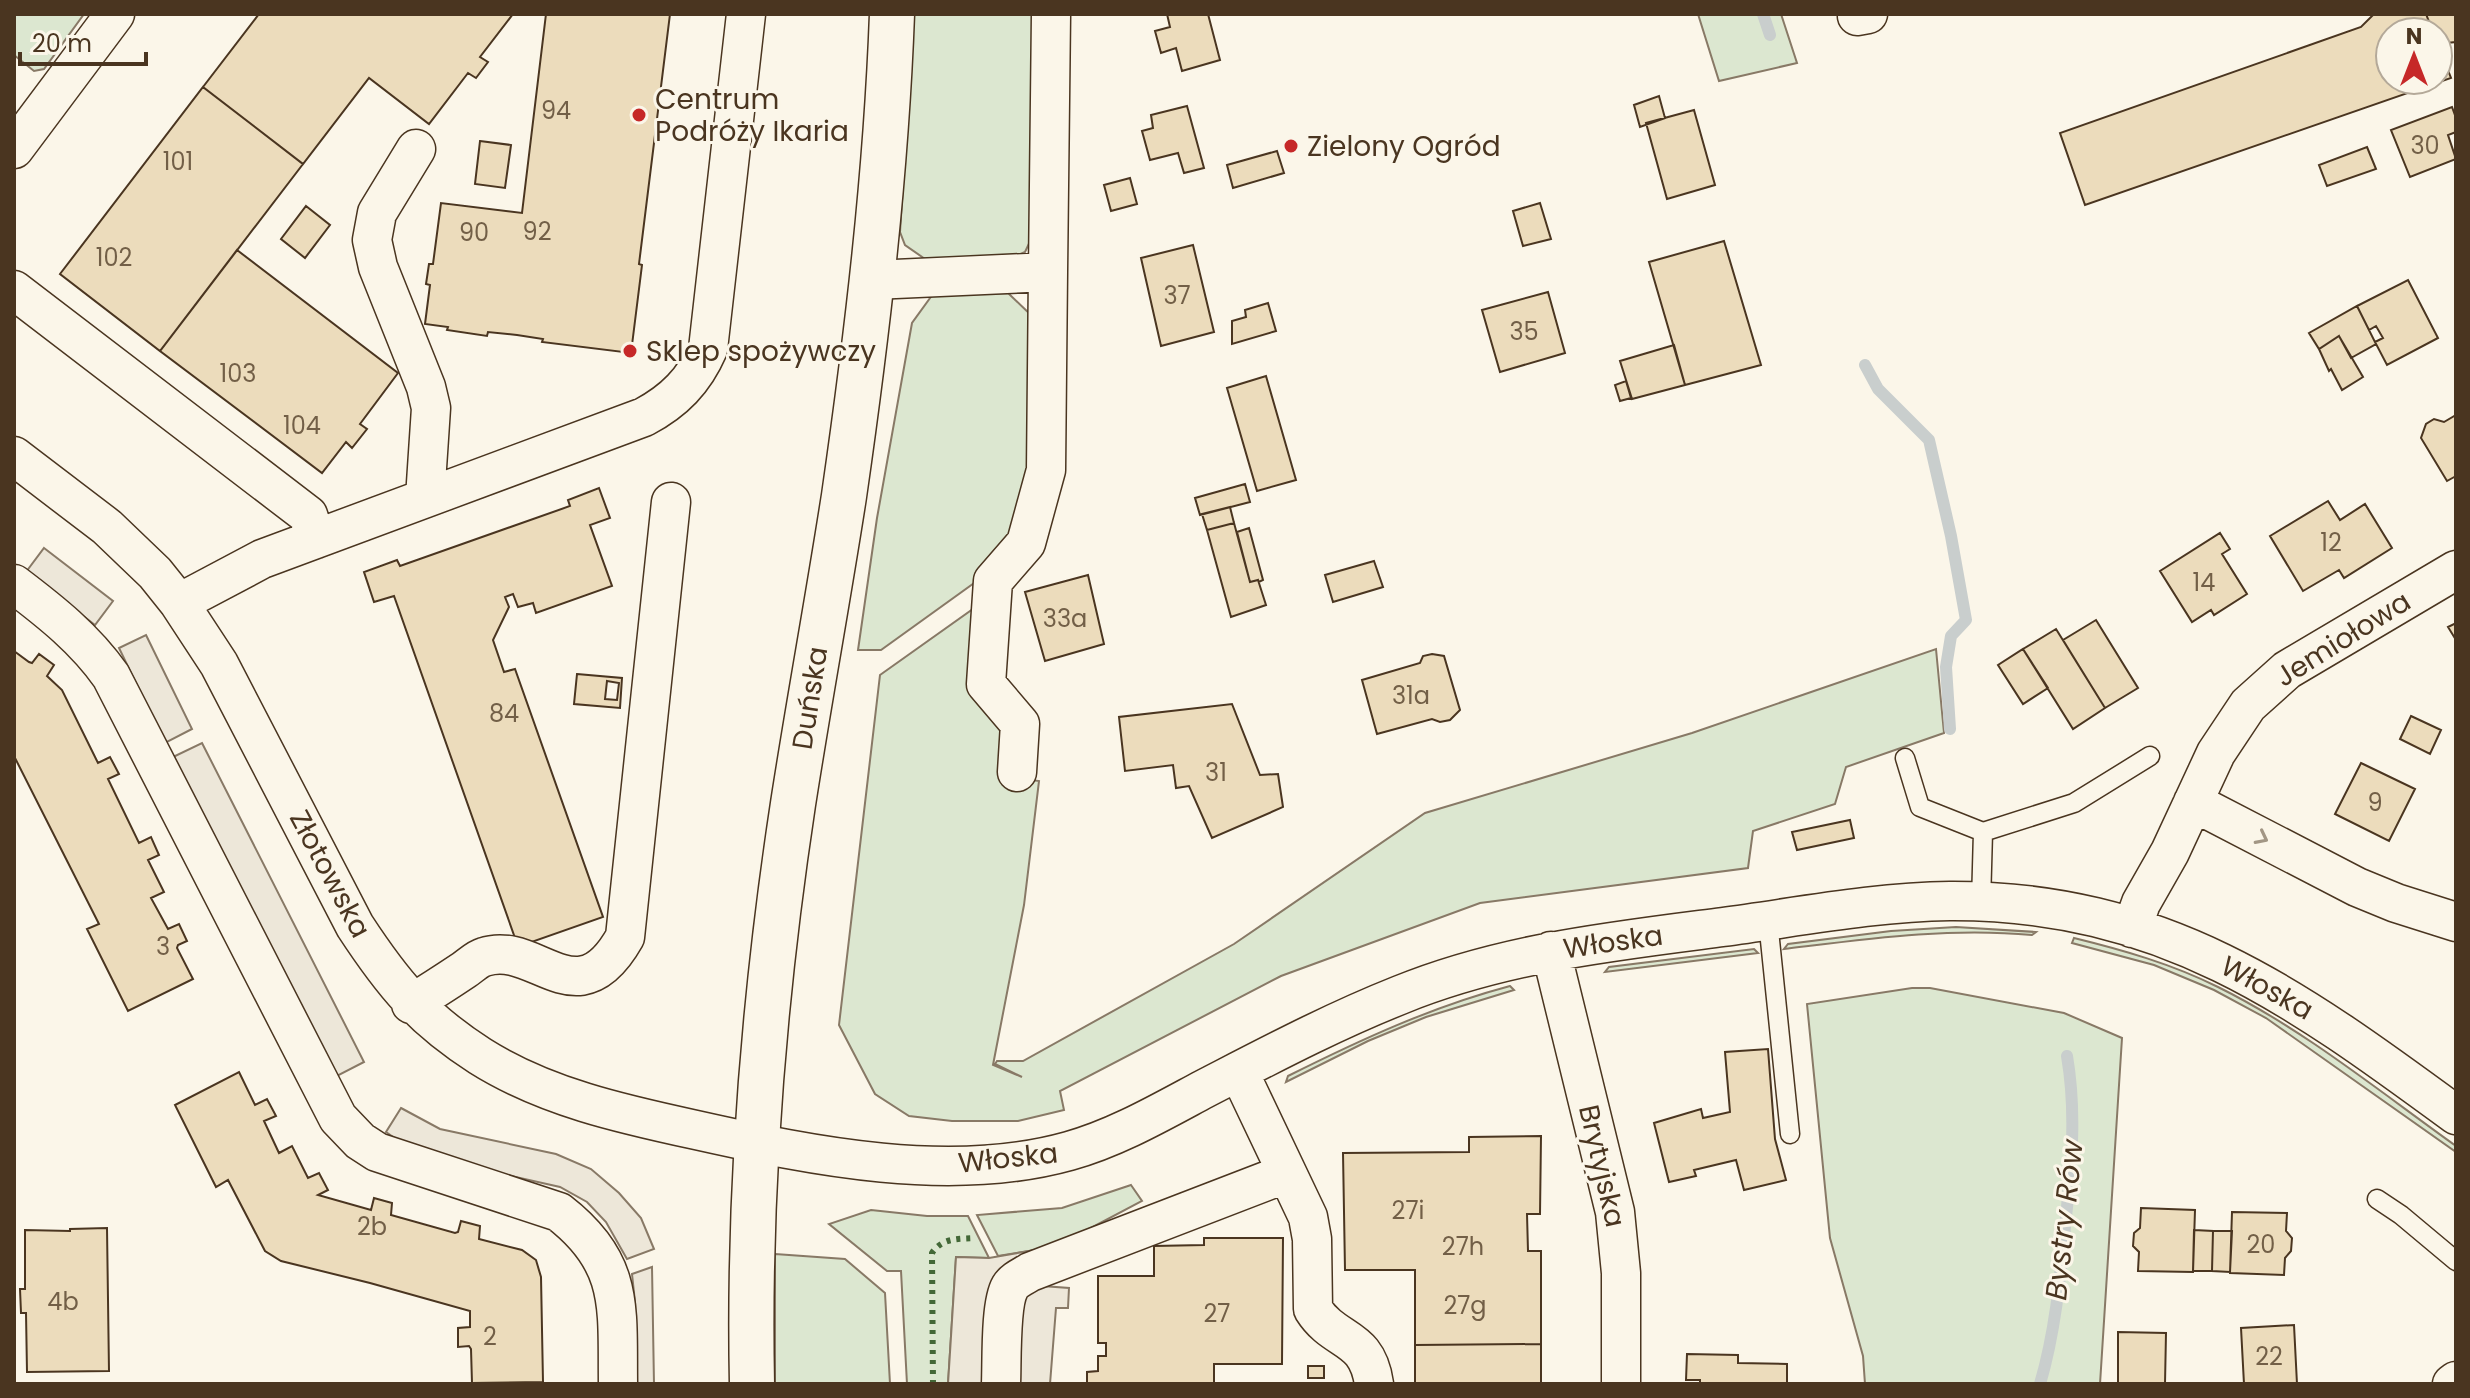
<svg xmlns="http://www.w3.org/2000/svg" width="2470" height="1398" viewBox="0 0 2470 1398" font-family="Poppins,sans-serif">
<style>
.green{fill:#dce7d0;stroke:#887966;stroke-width:2}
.parking{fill:#ede7d9;stroke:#887966;stroke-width:2}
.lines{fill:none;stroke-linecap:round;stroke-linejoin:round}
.stream{stroke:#c9cecd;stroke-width:12}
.building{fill:#ecdcbc;stroke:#4a3520;stroke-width:2;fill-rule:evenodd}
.service-casing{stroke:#4a3520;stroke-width:21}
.minor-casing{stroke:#4a3520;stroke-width:41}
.tertiary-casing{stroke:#4a3520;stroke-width:47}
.service{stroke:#fbf6e9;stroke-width:18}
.minor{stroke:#fbf6e9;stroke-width:38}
.tertiary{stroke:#fbf6e9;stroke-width:44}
.hedge{stroke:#436837;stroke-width:6;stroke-dasharray:4 6;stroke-linecap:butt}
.oneway{stroke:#a29684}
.poi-dot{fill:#c62828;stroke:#fbf6e9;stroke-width:3}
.labels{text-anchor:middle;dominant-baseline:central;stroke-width:6;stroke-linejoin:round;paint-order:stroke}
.number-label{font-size:24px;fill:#725f47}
.poi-label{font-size:28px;fill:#4a3520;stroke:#fbf6e9;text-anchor:start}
.street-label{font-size:28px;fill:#4a3520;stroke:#fbf6e9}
.water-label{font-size:30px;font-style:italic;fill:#4a3520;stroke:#fbf6e9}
</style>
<rect width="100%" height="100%" fill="#fbf6e9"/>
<!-- green -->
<path class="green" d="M14,14H84L44,69L34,71L14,55Z
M914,14H1037L1035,231L1025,252L1009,259H925L905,245L900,232Z
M1698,14H1781L1797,63L1719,81Z
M1008,293L1033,317L1031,469L1015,538L988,573L881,650H858L877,518L912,323L933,294Z
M980,604L1006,728L1004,776L1039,781L1024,905L993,1065L1022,1077L995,1064L997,1061H1023L1234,944L1425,813L1692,733L1936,649L1944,733L1846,767L1835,804L1753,831L1748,868L1480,903L1281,976L1060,1091L1064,1110L1018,1121H952L909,1116L875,1094L839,1025L880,675Z
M1956,927L2036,932L2032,935C1948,927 1866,939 1784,949L1788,944L1891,931Z
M2074,938C2123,950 2172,964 2218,987C2303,1029 2379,1091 2456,1146V1152L2266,1018L2214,990L2154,965L2072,943Z
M1754,949L1758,953L1605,972L1609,967Z
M1510,986L1514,990L1426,1017L1368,1041L1286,1082L1288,1076C1360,1040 1431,1007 1510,986Z
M1912,988H1930L2064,1013L2122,1038L2100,1384H1865L1863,1356L1830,1238L1807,1004Z
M1131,1185L1142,1201L1070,1239L1035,1250L998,1256L977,1215L1062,1208Z
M871,1210L927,1216H968L989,1258L956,1257L948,1384H907L901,1271H887L829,1224Z
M775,1254L845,1259L885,1293L890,1384H775Z"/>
<!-- parking -->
<path class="parking" d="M44,548L113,601L95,625L26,572Z
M146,635L192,729L165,743L119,648Z
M202,743L364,1062L335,1077L173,757Z
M401,1108L440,1129L556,1154L591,1169L619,1193L641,1218L654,1249L627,1259L606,1222L587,1202L560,1187L450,1162L399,1141L386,1132Z
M1035,1250L1029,1285L1069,1288L1068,1308H1056L1050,1384H948L956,1257L989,1258Z
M652,1267L654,1384H637L635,1302L632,1274Z"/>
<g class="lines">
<!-- stream -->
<path class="stream" d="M1763,14L1770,35
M1865,365L1878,389L1929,440L1951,536L1966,620L1951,636L1946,667L1950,729
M2040,1384C2055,1333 2060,1280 2065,1227C2071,1168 2077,1115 2067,1056"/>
</g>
<!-- building -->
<path class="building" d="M259,14H513L480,57L488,62L476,78L468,73L429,124L369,78L303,164L203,87Z
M546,14H670L639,264L642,265L631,353L542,342L543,339L517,335L488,332L487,336L447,330L448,327L425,324L430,285L426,284L429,264H433L441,203L522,213Z
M1167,14H1208L1220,60L1182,71L1176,48L1161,53L1155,31L1170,27Z
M2374,14H2426L2433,32H2390V80H2438V45L2451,78L2085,205L2060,133L2361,27Z
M2426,14H2456V42L2446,43L2438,39V32H2433Z
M203,87L303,164L160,351L60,274Z
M1659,96L1665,118L1640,127L1634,105Z
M1187,106L1204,168L1184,173L1178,153L1150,160L1142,131L1153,128L1151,115Z
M2452,107L2456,118V132L2448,135L2456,159L2410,177L2391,130Z
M1694,110L1715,185L1667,199L1646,123Z
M480,141L511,145L505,188L475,184Z
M2367,147L2376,169L2327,186L2319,165Z
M1277,151L1284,173L1233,188L1227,165Z
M1130,178L1137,204L1111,211L1104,185Z
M1540,203L1551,239L1523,246L1513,211Z
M306,206L330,225L305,258L281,239Z
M1724,241L1761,365L1685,385L1649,262Z
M1193,245L1214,332L1161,346L1141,258Z
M237,250L398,373L360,424L367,429L352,448L346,442L322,473L160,351Z
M2408,280L2438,338L2387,365L2375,342L2383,338L2376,326L2369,330L2357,306Z
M1548,292L1565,353L1500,372L1482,310Z
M1268,303L1276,331L1232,344V321L1246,317L1245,310Z
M2357,306L2376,344L2351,358L2339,336L2319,349L2309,333Z
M2339,336L2363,377L2342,390L2331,369L2329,371L2319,349Z
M1674,345L1685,385L1632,399L1620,361Z
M1266,376L1296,480L1257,491L1227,388Z
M1626,381L1631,398L1620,401L1615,385Z
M2456,415V476L2447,481L2421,438L2426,424L2434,419L2444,422Z
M1245,484L1250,502L1200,515L1195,498Z
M599,488L610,518L590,525L612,586L536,613L533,603L518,607L513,594L505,597L509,607L493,640L504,672L515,669L603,917L526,944L515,938L394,596L374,602L364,572L397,560L400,566L570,506L568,500Z
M2328,501L2340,520L2365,504L2392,548L2344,578L2339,570L2303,591L2270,536Z
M1230,507L1234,523L1207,530L1202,514Z
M1234,523L1250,582L1258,580L1266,605L1231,617L1207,530Z
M1249,528L1263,580L1259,582L1258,580L1250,582L1237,532Z
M2220,533L2230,549L2222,554L2247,594L2214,615L2211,610L2192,622L2160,571Z
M1374,561L1383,587L1333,602L1325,575Z
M1088,575L1104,644L1045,661L1025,592Z
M2096,620L2138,688L2105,708L2063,640Z
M2456,623V640L2448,627Z
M2056,629L2105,708L2073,729L2023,649Z
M2023,649L2048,688L2023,704L1998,665Z
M14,651L29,662L32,663L39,654L54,665L47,676L62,690L98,763L110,757L119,774L108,779L139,843L151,837L159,855L148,860L164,892L151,898L168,929L179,924L187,941L178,945L177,948L193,979L128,1011L87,929L99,924L14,756Z
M1432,654L1444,656L1460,710L1450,720L1440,722L1432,719L1377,734L1362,680L1420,663L1423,656Z
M577,674L622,678L620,708L574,704ZM607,681L619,683L617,700L605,699Z
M1232,704L1260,775L1278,774L1283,807L1212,838L1189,786L1176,788L1173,765L1125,771L1119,717Z
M2411,716L2441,730L2430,754L2400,739Z
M2361,763L2415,789L2389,841L2335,814Z
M1850,820L1854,838L1797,850L1792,832Z
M1768,1049L1775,1139L1786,1180L1744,1190L1736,1160L1694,1170L1696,1176L1669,1182L1654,1123L1701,1109L1703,1118L1730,1112L1725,1052Z
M239,1072L255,1105L267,1099L276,1116L264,1121L279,1153L292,1146L308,1178L319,1173L328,1190L318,1195L371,1210L374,1198L392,1203L391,1215L455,1233L458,1232L461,1221L480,1226L479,1239L522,1250L536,1260L541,1277L543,1382L472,1383L471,1349L469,1346L458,1347V1328L470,1327V1311L370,1283L281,1261L265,1251L228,1180L216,1187L175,1105Z
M1541,1136L1540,1214H1527L1528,1251H1541V1344L1415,1345V1270H1345L1343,1153L1469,1152V1137Z
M2141,1208L2195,1210L2193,1272L2138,1271L2139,1252L2133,1246L2134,1233L2140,1228Z
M2232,1212L2287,1213L2286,1231L2292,1238L2291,1251L2285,1258L2284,1275L2230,1273Z
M107,1228L109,1371L27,1372L26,1313H21L20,1289H25V1230L70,1231V1229Z
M2194,1230L2213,1231L2212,1271H2193Z
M2213,1231H2232L2230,1272L2212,1271Z
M1204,1238H1283L1282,1364H1214V1384H1087V1372L1098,1371V1356H1106V1343H1098V1276H1154V1246L1204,1245Z
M2294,1325L2297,1384H2244L2241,1328Z
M2118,1332L2166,1333L2165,1384H2118Z
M1541,1344V1384H1415V1345Z
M1687,1354L1738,1355V1363L1787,1364V1384H1700V1380H1686Z
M1308,1366H1324V1378H1308Z"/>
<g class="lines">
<defs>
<path id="service" d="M1905,758L1920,807L1983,832
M1981,903L1983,832L2074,803L2150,756
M1768,921L1790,1134
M2377,1199L2401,1215L2456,1261"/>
<path id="minor" d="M1857,16L1868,14
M14,149L115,14
M416,149L377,213L372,240L378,267L426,387L431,408L425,498
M873,280L1048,272L1051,14
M14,290L308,515L316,539
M14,456L107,527L155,573L179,603L219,664L355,926C393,984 421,1018 480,1056C545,1097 622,1114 696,1130C812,1156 951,1184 1069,1151C1116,1138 1161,1112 1204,1089C1268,1056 1332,1022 1400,995C1503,953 1614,941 1723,927C1798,917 1875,902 1950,901C2162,900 2294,996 2456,1115
M14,584C51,612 85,639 111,676L338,1118L360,1141L377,1152L559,1212C625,1263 617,1308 618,1384
M179,603L262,559L644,417C674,401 694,381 708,349L746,14
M1017,772L1020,724L986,684L993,581L1026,543L1046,470L1048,272
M2193,802L2357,887L2396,903L2456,922
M2132,928L2141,903L2170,852L2216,753L2248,705L2287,670L2456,570
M1551,951L1615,1212L1621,1273V1384
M411,1004C429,993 446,982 464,970C470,966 477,959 484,957C536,939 577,1022 625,937L671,502
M1239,1072L1308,1217L1312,1239L1313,1309C1335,1344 1367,1334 1374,1384
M1001,1384C1002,1362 1000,1304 1010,1287C1014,1280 1024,1276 1030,1272L1287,1173
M2452,1384L2456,1381"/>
<path id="tertiary" d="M752,1384C748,1191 764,995 793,804C809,701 828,599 844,496C867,336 886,176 892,14"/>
</defs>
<!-- service casing -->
<use href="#service" class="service-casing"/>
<!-- minor casing -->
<use href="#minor" class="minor-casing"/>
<!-- tertiary casing -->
<use href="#tertiary" class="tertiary-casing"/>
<!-- service -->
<use href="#service" class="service"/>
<!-- minor -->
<use href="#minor" class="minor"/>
<!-- tertiary -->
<use href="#tertiary" class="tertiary"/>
<!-- hedge -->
<path class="hedge" d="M933,1384L932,1253C942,1238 957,1239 974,1238"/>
</g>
<!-- one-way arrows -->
<defs><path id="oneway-chevron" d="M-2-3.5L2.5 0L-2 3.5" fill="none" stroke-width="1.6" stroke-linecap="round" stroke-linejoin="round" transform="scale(2)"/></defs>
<use class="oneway" href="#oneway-chevron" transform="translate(2262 838) rotate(27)"/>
<!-- markers -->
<g class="poi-dot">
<circle cx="639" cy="115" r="8"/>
<circle cx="1291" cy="146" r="8"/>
<circle cx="630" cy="351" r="8"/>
</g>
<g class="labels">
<!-- number labels -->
<g class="number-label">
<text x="556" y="110">94</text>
<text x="2425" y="145">30</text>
<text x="178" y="161">101</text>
<text x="537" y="231">92</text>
<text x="474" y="232">90</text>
<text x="114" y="257">102</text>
<text x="1177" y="295">37</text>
<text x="1524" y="331">35</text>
<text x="238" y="373">103</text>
<text x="302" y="425">104</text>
<text x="2331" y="542">12</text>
<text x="2204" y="582">14</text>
<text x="1065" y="618">33a</text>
<text x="1411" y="695">31a</text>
<text x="504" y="713">84</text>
<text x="1216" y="772">31</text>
<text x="2375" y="802">9</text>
<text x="163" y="946">3</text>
<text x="1408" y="1210">27i</text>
<text x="372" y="1226">2b</text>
<text x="2261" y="1244">20</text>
<text x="1463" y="1246">27h</text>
<text x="63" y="1301">4b</text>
<text x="1465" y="1305">27g</text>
<text x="1217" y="1313">27</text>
<text x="490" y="1336">2</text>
<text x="2269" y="1356">22</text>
</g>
<!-- poi labels -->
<g class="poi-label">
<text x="655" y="99">Centrum<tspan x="655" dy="32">Podróży Ikaria</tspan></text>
<text x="1307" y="146">Zielony Ogród</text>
<text x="646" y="351">Sklep spożywczy</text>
</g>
<!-- street labels -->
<g class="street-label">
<text transform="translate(2343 639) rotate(-32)">Jemiołowa</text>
<text transform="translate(810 698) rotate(-81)">Duńska</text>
<text transform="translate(330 874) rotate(62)">Złotowska</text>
<text transform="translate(1613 942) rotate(-8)">Włoska</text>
<text transform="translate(2267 988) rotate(29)">Włoska</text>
<text transform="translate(1008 1158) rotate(-6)">Włoska</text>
<text transform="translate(1602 1166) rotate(77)">Brytyjska</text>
</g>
<!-- water labels -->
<g class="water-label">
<text transform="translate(2064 1220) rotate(-84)">Bystry Rów</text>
</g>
</g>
<!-- border -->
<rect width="2470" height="1398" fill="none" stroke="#4a3520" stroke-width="32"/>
<!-- north arrow -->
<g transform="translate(2414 56)"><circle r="38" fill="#fbf6e9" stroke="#b4a999" stroke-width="2"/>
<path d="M0-6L14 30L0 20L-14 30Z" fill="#c62828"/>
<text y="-12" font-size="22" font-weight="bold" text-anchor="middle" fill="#4a3520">N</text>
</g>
<!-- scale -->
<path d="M20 52v12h126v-12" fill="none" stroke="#4a3520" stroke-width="4"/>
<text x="32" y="52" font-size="24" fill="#4a3520" stroke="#fbf6e9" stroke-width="6" paint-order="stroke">20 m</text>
</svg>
